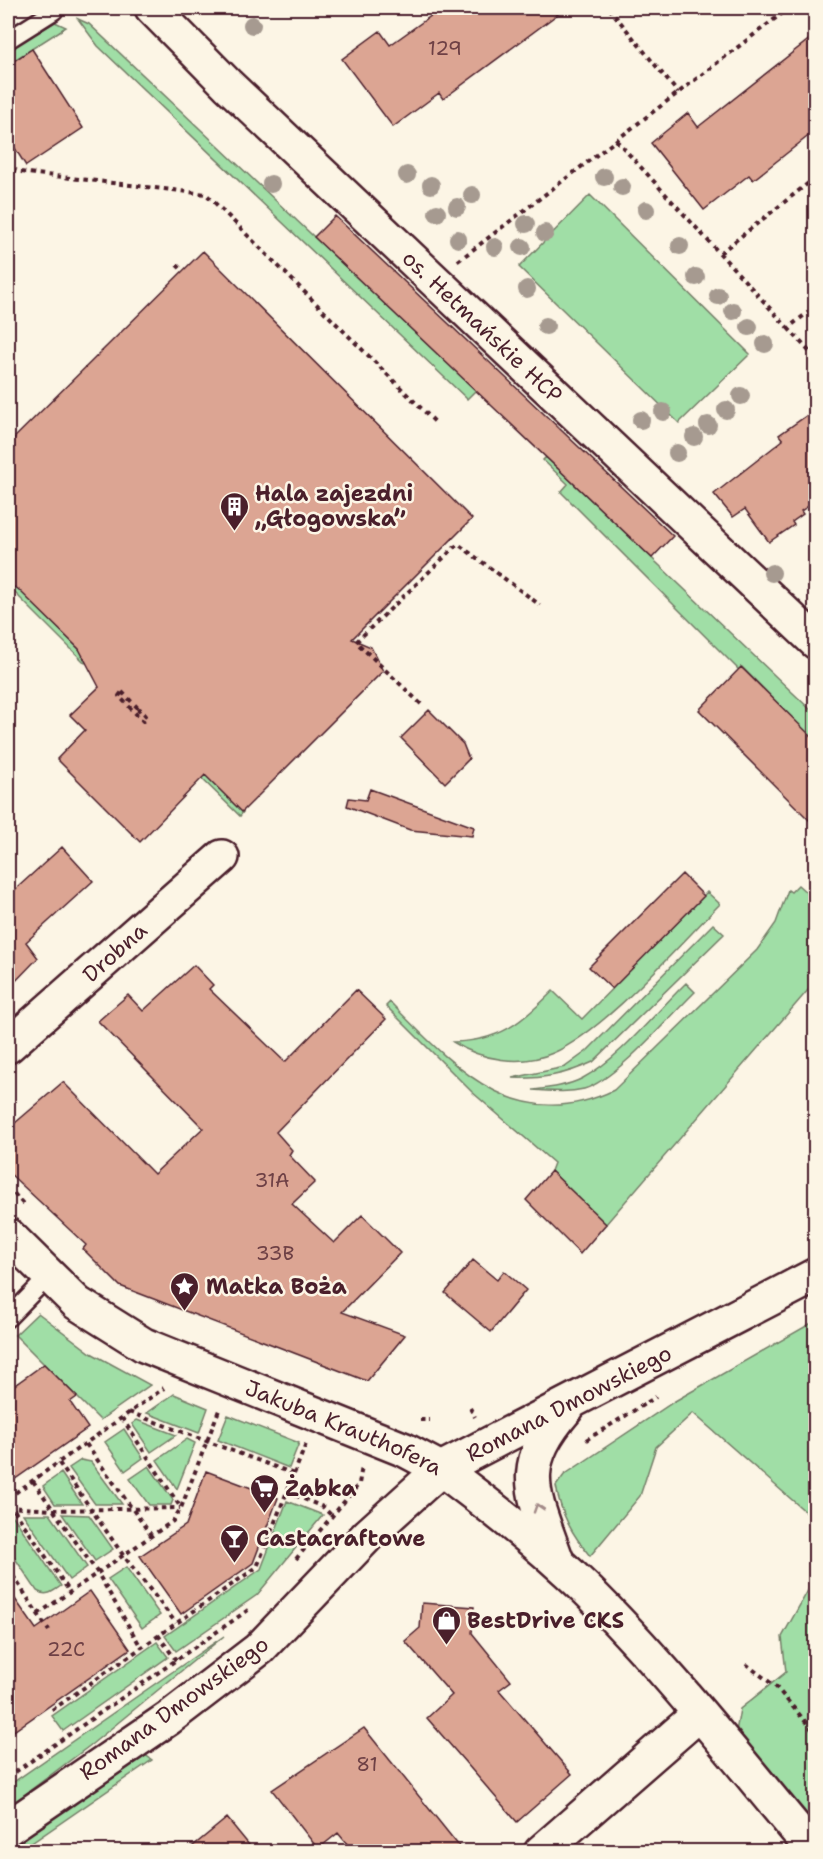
<svg xmlns="http://www.w3.org/2000/svg" width="823" height="1859" viewBox="0 0 823 1859" font-family="'Shantell Sans',sans-serif">
<style>
.green{fill:#a0dea6;stroke:#757e68;stroke-width:1.5}
.building{fill:#dca593;stroke:#4a1f2b;stroke-width:1.5}
.lines{fill:none;stroke-linecap:round;stroke-linejoin:round}
.service-casing{stroke:#4a1f2b;stroke-width:21}
.minor-casing{stroke:#4a1f2b;stroke-width:38}
.tertiary-casing{stroke:#4a1f2b;stroke-width:38}
.path{stroke:#4a1f2b;stroke-width:4;stroke-dasharray:4.5 4.5;stroke-linecap:butt}
.service{stroke:#fcf5e5;stroke-width:16}
.minor{stroke:#fcf5e5;stroke-width:33}
.tertiary{stroke:#fcf5e5;stroke-width:33}
.tree{fill:#a69a90}
.oneway{stroke:#a38a88}
.labels{text-anchor:middle;dominant-baseline:central;stroke-width:5;stroke-linejoin:round;paint-order:stroke}
.number-label{font-size:20px;fill:#6e4045}
.street-label{font-size:22px;fill:#4a1f2b;stroke:#fcf5e5}
.poi-label{font-size:22px;font-weight:bold;fill:#4a1f2b;stroke:#fcf5e5;text-anchor:start}
</style>
<rect width="100%" height="100%" fill="#fcf5e5"/>
<filter id="ink" filterUnits="userSpaceOnUse"><feTurbulence type="fractalNoise" baseFrequency=".0167" numOctaves="2"/><feDisplacementMap in="SourceGraphic" scale="12" xChannelSelector="R" yChannelSelector="G"/><feConvolveMatrix kernelMatrix="1 2 1 2 8 2 1 2 1" color-interpolation-filters="sRGB"/></filter>
<g filter="url(#ink)">
<!-- green -->
<path class="green" d="M78,19L89,24L476,390L467,399L98,46Z
M55,22L66,27L13,61L8,50Z
M590,195L750,354L679,423L519,267Z
M546,457L815,714V741L742,667L739,670L561,492L568,484L543,460Z
M8,577L14,584L91,661L85,663L8,586Z
M143,721L175,745L243,812L240,816Z
M798,885L807,893L814,886L815,888V982L606,1224L551,1171L554,1163L472,1092L386,1006L390,1002C454,1067 516,1137 614,1090L757,950L776,923L788,890L791,892Z
M707,892L720,904C678,946 605,1031 553,1053C521,1067 481,1060 453,1042C500,1041 521,1023 553,991L582,1019Z
M713,924L724,934L593,1062C565,1075 543,1079 512,1078L565,1067L587,1051Z
M686,983L695,992C670,1016 615,1081 584,1089C567,1093 550,1091 533,1090C549,1088 568,1086 583,1078C620,1058 655,1013 686,983Z
M38,1313L91,1353L150,1385L100,1420L15,1335Z
M815,1321V1520L693,1413L656,1447L640,1496L590,1556C572,1534 561,1515 556,1486L564,1475L675,1401Z
M174,1394L208,1408L199,1433L147,1413Z
M228,1415L299,1443L289,1468L218,1440Z
M137,1420L176,1435L151,1452L132,1424Z
M124,1429L143,1458L125,1471L105,1442Z
M187,1439L195,1443L177,1489L157,1460Z
M81,1460L91,1462L122,1504H95L69,1468Z
M149,1466L173,1500L171,1505H149L130,1479Z
M61,1473L82,1504H55L43,1486Z
M287,1501L323,1515L257,1595L176,1651L165,1636L261,1569Z
M8,1513H11L61,1586C52,1592 47,1597 37,1591L8,1548Z
M23,1514H50L87,1567L69,1580Z
M62,1514L89,1515L113,1549L95,1561Z
M126,1567L160,1615L142,1628L108,1579Z
M815,1578V1824L736,1732L740,1709L786,1672L782,1637Z
M224,1636L92,1744L8,1807V1786Z
M157,1642L168,1657L63,1731L52,1716Z
M144,1754L152,1760L20,1851H8V1849Z"/>
<!-- building -->
<path class="building" d="M442,8H566L443,99L439,93L393,127L342,59L380,31L390,45Z
M816,34V130L753,180L749,175L704,210L651,143L688,113L698,127Z
M32,49L83,128L26,166L8,137V65Z
M335,216L673,536L652,558L314,237Z
M203,251L472,519L352,639L371,647L383,671L242,812L205,775L140,842L57,759L85,730L70,715L99,687L79,649L18,589L8,584V444Z
M816,409V501L801,511L803,514L792,522L794,525L769,542L745,509L733,517L714,494L783,440L779,435Z
M741,667L816,741V827L699,710Z
M429,710L463,744L469,759L445,783L401,738Z
M370,789L474,827L472,836L410,830L347,806L349,798L366,800Z
M62,847L93,881L26,942L38,958L8,989V896Z
M682,874L704,896L612,989L589,967Z
M194,965L213,985L209,989L285,1062L356,990L386,1019L276,1132L292,1150L289,1155L315,1182L292,1204L334,1243L362,1215L400,1253L342,1312L405,1335L367,1381L120,1286L83,1249L86,1245L8,1172V1129L63,1082L154,1174L203,1128L98,1021L128,995L143,1011Z
M551,1171L606,1224L580,1254L526,1200Z
M473,1260L497,1280L504,1271L526,1290L491,1332L445,1293Z
M44,1364L77,1397L70,1402L88,1428L8,1484V1390Z
M206,1471L278,1498L253,1563L181,1614L140,1556L186,1525Z
M8,1589L36,1629L90,1591L130,1649L8,1735Z
M422,1603L474,1607L472,1633L511,1681L499,1690L572,1774L517,1822L427,1718L452,1695L405,1641L420,1628Z
M364,1728L463,1851H353L338,1833L318,1849L272,1790Z
M227,1818L254,1851H187Z"/>
<g class="lines">
<defs>
<path id="service" d="M8,40L54,11L52,8
M8,1318L48,1277"/>
<g id="minor">
<path id="s1" d="M152,8L228,85L816,642"/>
<path id="s2" d="M8,1046L222,857"/>
<path id="s3" d="M8,1235L77,1303L144,1345L405,1450L441,1469L369,1534L259,1649L169,1718L8,1828"/>
<path d="M541,1852L698,1715"/>
</g>
<g id="tertiary">
<path d="M557,1561C533,1493 515,1468 567,1408"/>
<path id="s4" d="M815,1852C740,1763 668,1669 585,1588C540,1545 491,1506 441,1469L816,1275"/>
</g>
</defs>
<!-- service casing -->
<use href="#service" class="service-casing"/>
<!-- minor casing -->
<use href="#minor" class="minor-casing"/>
<!-- tertiary casing -->
<use href="#tertiary" class="tertiary-casing"/>
<!-- path -->
<path class="path" d="M609,8L678,93
M616,140L788,328L816,306
M8,162L9,167L20,172L206,194L437,424
M720,253L816,177
M458,261L789,8
M177,265L182,270
M788,328L816,359
M122,692L139,709L137,711L140,709L147,717L143,721L119,696Z
M421,704L356,642L458,544L540,605
M8,1187L25,1206
M470,1408L475,1417
M122,1418L181,1508
M420,1420H430
M586,1440L656,1397
M86,1444L151,1535
M59,1463L123,1555L176,1623
M294,1474L306,1444
M33,1481L97,1572L141,1647
M287,1492L323,1507L332,1516
M8,1498L164,1388
M8,1507L53,1510L180,1508
M14,1510L70,1592
M296,1559L359,1484L362,1466
M8,1568L49,1631
M38,1614L173,1521L181,1508L219,1410
M158,1635L176,1660
M746,1664L776,1687L816,1734
M52,1710L257,1567L294,1474L129,1412
M8,1777L251,1608"/>
<!-- service -->
<use href="#service" class="service"/>
<!-- minor -->
<use href="#minor" class="minor"/>
<!-- tertiary -->
<use href="#tertiary" class="tertiary"/>
</g>
<!-- trees -->
<g class="tree">
<circle cx="252" cy="25" r="9"/>
<circle cx="407" cy="175" r="9"/>
<circle cx="604" cy="177" r="9"/>
<circle cx="271" cy="184" r="9"/>
<circle cx="431" cy="185" r="9"/>
<circle cx="622" cy="187" r="9"/>
<circle cx="472" cy="195" r="9"/>
<circle cx="457" cy="207" r="9"/>
<circle cx="646" cy="210" r="9"/>
<circle cx="437" cy="213" r="9"/>
<circle cx="526" cy="224" r="9"/>
<circle cx="545" cy="233" r="9"/>
<circle cx="458" cy="239" r="9"/>
<circle cx="680" cy="246" r="9"/>
<circle cx="495" cy="247" r="9"/>
<circle cx="522" cy="247" r="9"/>
<circle cx="696" cy="277" r="9"/>
<circle cx="527" cy="289" r="9"/>
<circle cx="718" cy="296" r="9"/>
<circle cx="733" cy="311" r="9"/>
<circle cx="546" cy="326" r="9"/>
<circle cx="749" cy="327" r="9"/>
<circle cx="765" cy="344" r="9"/>
<circle cx="741" cy="396" r="9"/>
<circle cx="726" cy="410" r="9"/>
<circle cx="663" cy="412" r="9"/>
<circle cx="641" cy="420" r="9"/>
<circle cx="708" cy="425" r="9"/>
<circle cx="694" cy="437" r="9"/>
<circle cx="677" cy="453" r="9"/>
<circle cx="772" cy="573" r="9"/>
</g>
<!-- one-way arrows -->
<defs><path id="oneway-chevron" d="M-2-3.5L2.5 0L-2 3.5" fill="none" stroke-width="1.6" stroke-linecap="round" stroke-linejoin="round" transform="scale(1.5)"/></defs>
<use class="oneway" href="#oneway-chevron" transform="translate(538 1508) rotate(-108)"/>
</g>
<!-- icons -->
<defs>
<symbol id="building-pin" viewBox="-11 -11 22 30"><path d="M0 17L-7.5 6A9.5 9.5 0 1 1 7.5 6Z" fill="#4a1f2b" stroke="#fcf5e5"/><path d="M-4-6H4V6H1V3H-1V6H-4ZM-2.5-4.3h1.7v1.8h-1.7ZM.8-4.3h1.7v1.8H.8ZM-2.5-1h1.7V.8h-1.7ZM.8-1h1.7V.8H.8Z" fill="#fff"/></symbol>
<symbol id="sight-pin" viewBox="-11 -11 22 30"><path d="M0 17L-7.5 6A9.5 9.5 0 1 1 7.5 6Z" fill="#4a1f2b" stroke="#fcf5e5"/><path d="M0-6L1.8-2.2L6-1.7L2.9 1.2L3.7 5.4L0 3.3L-3.7 5.4L-2.9 1.2L-6-1.7L-1.8-2.2Z" fill="#fff"/></symbol>
<symbol id="supermarket-pin" viewBox="-11 -11 22 30"><path d="M0 17L-7.5 6A9.5 9.5 0 1 1 7.5 6Z" fill="#4a1f2b" stroke="#fcf5e5"/><path d="M-6-5.5h2.5l.6 2H6L4.5 2H-2.5L-4.4-4H-6ZM-1.5 3.2a1.3 1.3 0 1 0 .1 0ZM3 3.2a1.3 1.3 0 1 0 .1 0Z" fill="#fff"/></symbol>
<symbol id="bar-pin" viewBox="-11 -11 22 30"><path d="M0 17L-7.5 6A9.5 9.5 0 1 1 7.5 6Z" fill="#4a1f2b" stroke="#fcf5e5"/><path d="M-6-5H6L.8 .8V4.5H3.5V6h-7V4.5H-.8V.8Z" fill="#fff"/></symbol>
<symbol id="shop-pin" viewBox="-11 -11 22 30"><path d="M0 17L-7.5 6A9.5 9.5 0 1 1 7.5 6Z" fill="#4a1f2b" stroke="#fcf5e5"/><path d="M-5-2.5h2.3a2.7 3.5 0 0 1 5.4 0H5L5.5 6h-11ZM-1.5-2.5h3a1.5 2.3 0 0 0-3 0Z" fill="#fff"/></symbol>
</defs>
<g fill-rule="evenodd">
<use href="#building-pin" x="218" y="490" width="33" height="45"/>
<use href="#sight-pin" x="168" y="1270" width="33" height="45"/>
<use href="#supermarket-pin" x="248" y="1472" width="33" height="45"/>
<use href="#bar-pin" x="218" y="1522" width="33" height="45"/>
<use href="#shop-pin" x="430" y="1604" width="33" height="45"/>
</g>
<g class="labels">
<!-- number labels -->
<g class="number-label">
<text x="445" y="48">129</text>
<text x="272" y="1180">31A</text>
<text x="275" y="1253">33B</text>
<text x="66" y="1649">22C</text>
<text x="367" y="1764">81</text>
</g>
<!-- street labels -->
<g class="street-label">
<text stroke="none"><textPath href="#s1" startOffset="459">os. Hetmańskie HCP</textPath></text>
<text stroke="none"><textPath href="#s2" startOffset="142">Drobna</textPath></text>
<text stroke="none"><textPath href="#s4" startOffset="681">Romana Dmowskiego</textPath></text>
<text stroke="none"><textPath href="#s3" startOffset="392">Jakuba Krauthofera</textPath></text>
<text transform="translate(174 1708) rotate(-36)">Romana Dmowskiego</text>
</g>
<!-- poi labels -->
<g class="poi-label">
<text x="255" y="493">Hala zajezdni<tspan x="255" dy="25">„Głogowska”</tspan></text>
<text x="206" y="1286">Matka Boża</text>
<text x="285" y="1488">Żabka</text>
<text x="256" y="1538">Castacraftowe</text>
<text x="467" y="1620">BestDrive CKS</text>
</g>
</g>
<!-- margin -->
<rect width="823" height="1859" fill="none" stroke="#fcf5e5" stroke-width="30"/>
<rect x="15" y="15" width="793" height="1829" fill="none" stroke="#4a1f2b" stroke-width="2" filter="url(#ink)"/>
</svg>
